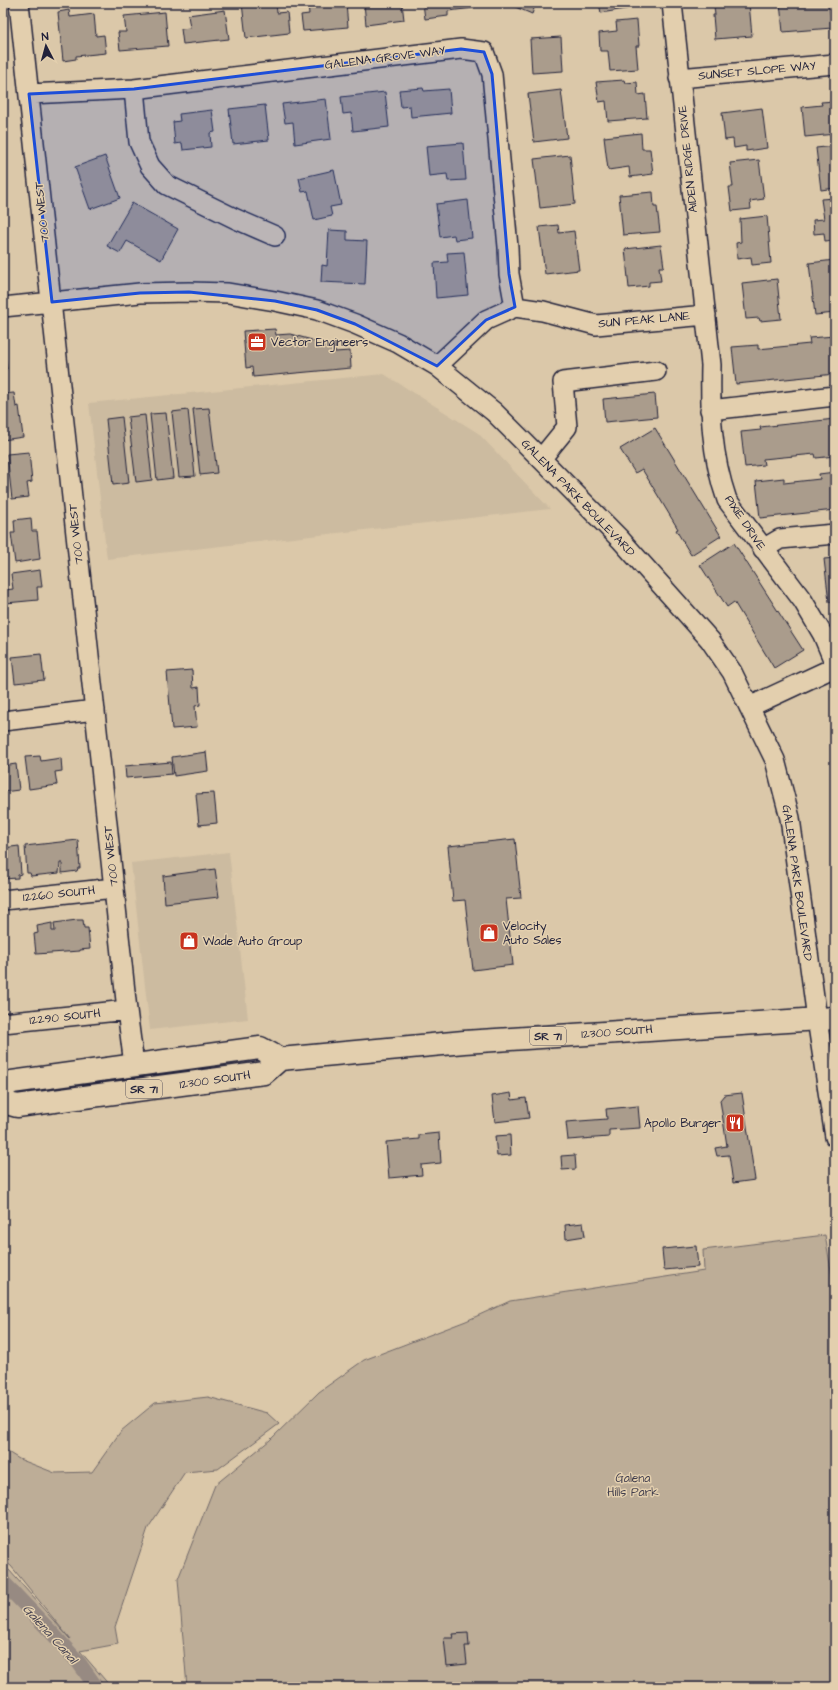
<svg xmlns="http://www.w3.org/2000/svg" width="838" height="1690" viewBox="0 0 838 1690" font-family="'Architects Daughter',sans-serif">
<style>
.built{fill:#ccbba0}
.green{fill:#bdad97;stroke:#706869}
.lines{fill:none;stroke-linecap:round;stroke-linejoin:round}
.canal{stroke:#978a82;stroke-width:15}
.building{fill:#aa9c8c;stroke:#22223b}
.minor-casing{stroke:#22223b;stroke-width:22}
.major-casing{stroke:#22223b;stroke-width:25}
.minor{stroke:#e3cfae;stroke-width:19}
.major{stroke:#e3cfae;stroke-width:22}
.marked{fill:#1d4ed8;fill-opacity:0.2;stroke:#1d4ed8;stroke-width:3;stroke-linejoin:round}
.labels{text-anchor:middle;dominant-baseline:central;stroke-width:3;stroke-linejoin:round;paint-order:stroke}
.shield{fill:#e3cfae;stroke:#5c565e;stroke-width:1}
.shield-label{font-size:11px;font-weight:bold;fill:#22223b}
.street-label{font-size:12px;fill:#22223b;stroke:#e3cfae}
.poi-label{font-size:12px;fill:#22223b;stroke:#e3cfae;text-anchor:start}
.park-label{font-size:12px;fill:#413e4d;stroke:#e3cfae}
.water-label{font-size:13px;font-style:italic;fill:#3f3c4d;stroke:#e3cfae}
</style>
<rect width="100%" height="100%" fill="#dbc8a9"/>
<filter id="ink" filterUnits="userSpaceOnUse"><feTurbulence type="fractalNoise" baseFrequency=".025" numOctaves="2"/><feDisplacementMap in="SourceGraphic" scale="8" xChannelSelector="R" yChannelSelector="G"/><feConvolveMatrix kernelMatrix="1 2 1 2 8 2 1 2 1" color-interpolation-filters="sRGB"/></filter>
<g filter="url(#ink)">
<!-- built -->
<path class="built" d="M384,374L478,433L550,509L107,559L89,403Z
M229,852L248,1019L150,1030L131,863Z"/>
<!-- green -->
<path class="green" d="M825,1235L835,1294V1687H187L178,1579L215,1485L270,1440L319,1392L364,1360L466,1321L510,1301L704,1271L703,1250Z
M208,1397L267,1413L279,1424L218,1469L185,1472L148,1528L115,1627L118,1644L80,1651L111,1687H3V1566L9,1570L70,1639L11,1566L3,1560V1449L19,1459L55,1473L92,1472L121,1431L155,1403Z"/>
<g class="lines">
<!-- canal -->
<path class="canal" d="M3,1582L53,1634L79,1663L96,1687"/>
</g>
<!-- building -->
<path class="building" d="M242,3H276L277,13L287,12L289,33L246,38Z
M308,3H346L348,27L303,31L301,15L309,14Z
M364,3H402L404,20L366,25Z
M423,3H473L474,8L448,11V16L425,19Z
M506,3H536L532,14Z
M599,3H630L631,8L601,13Z
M749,3L752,36L715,39L713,15H715L714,6Z
M780,3H829L832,28L783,32Z
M69,10L70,17L94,14L96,36L104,35L106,53L76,56V59L63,61L58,12Z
M225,10L229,39L183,44L181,29L190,28L188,15Z
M165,12L168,46L120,50L118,32H126L124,16Z
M637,20L639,46H636L638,69L610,71L608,51H600L599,33L617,31L616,22Z
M561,37L563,71L532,73L530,39Z
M624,80L625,83L637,82L638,95L645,94L647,118L608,121L606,101L599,102L596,82Z
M423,88L424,91L449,89L451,113L411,117L410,106L401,107L399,90Z
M561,90L567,138L534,142L528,94Z
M385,92L389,127L353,131L351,113L343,114L341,97Z
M326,99L331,139L295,144L293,122L285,123L282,104Z
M835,101V134L805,137L802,107L822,105L821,102Z
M265,105L269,140L233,144L229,109Z
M762,108L767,148L746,151V146L734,148L733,139L725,140L722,113Z
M212,110L215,132L210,133L211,147L183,150L182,143L175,144L173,122L180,121L179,114Z
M641,133L642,149H650L653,174L630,177L629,167L608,170L604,137Z
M463,143L466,180L448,181L447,174L429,176L426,146Z
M835,146V188L821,190L816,148Z
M570,155L575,204L540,208L534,159Z
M105,156L120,198L90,209L75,167Z
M759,160L764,199L750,201L751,209L732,211L729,187H733L730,163Z
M334,170L341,205L330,207L332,216L314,220L308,191L302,192L299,178Z
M653,192L654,207H657L660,232L623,235L619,195Z
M835,198V240L825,241L824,233L814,234L813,220L824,219L821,199Z
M468,200L472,238L455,240L454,235L440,237L436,204Z
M132,203L178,229L161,260L127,241L120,253L107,246Z
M767,216L771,263L752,265L751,257L737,259L736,243L741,242L740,219Z
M558,225L559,233L574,231L579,270L545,274L539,227Z
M329,230L347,231V240L367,241L365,284L321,282L322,265L327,266Z
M661,245L664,267H659L661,281L649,282V286L629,288L625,249Z
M464,252L468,295L436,298L434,263L448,262L447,253Z
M835,260V313L815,315L809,263Z
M777,279L781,319L760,321L759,318L746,319L742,283Z
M275,329L276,335L290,334L312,340L319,347L335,346V352L350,351L351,368L253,377L252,367L246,368L243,331Z
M835,336V374L736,384L732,347L758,345V349L810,344L809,338Z
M3,343L7,369L3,370Z
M14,393L16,407L19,406L23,437L3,440V394Z
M655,394L657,417L605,422L603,399Z
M209,408L217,473L200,475L193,409Z
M188,410L195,476L179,477L172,412Z
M166,413L173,478L157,480L150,414Z
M145,415L152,480L136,482L128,417Z
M122,417L129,483L113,485L106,419Z
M835,419V456L816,458L815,454L763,459L764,465L745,467L741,432L761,430L760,427Z
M655,428L721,536L691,555L676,530L678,529L642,469L635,473L620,449Z
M29,452L32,482L27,483L29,497L12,499L7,454Z
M835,472V510L760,518L756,481L784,478V483L820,479L819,474Z
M31,518L32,531H37L40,559L15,563L11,533H15L14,520Z
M734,543L803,650L774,668L734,602L727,607L700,565Z
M835,558V602H829L824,559Z
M40,570L42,587H37L38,600L6,603L5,590L13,589L11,574Z
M41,654L44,680L15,683L12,657Z
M192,670L193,688L199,687L200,705L195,706L197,727L172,729L167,672Z
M206,752L208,771L174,776L172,757Z
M40,756L41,761L61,758L62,771L55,772L57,785L29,789L25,757Z
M171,762L172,774L126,778L125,766Z
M16,764L19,790L3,792V766Z
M214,793L217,823L199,825L196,794Z
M515,839L521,898L506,899L513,965L473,970L465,900L453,901L448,846Z
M78,840L80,868H78L77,871L62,873V863H60L59,873L31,876L30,873H27L25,846Z
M19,846L21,874L18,875V878L3,879V848Z
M215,869L219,897L165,903L163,876Z
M77,920H83L84,928H88L90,949L80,950V951L36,954L34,934L38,933L37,926L52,923V931H55L54,923Z
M511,1093L512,1100L526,1098L529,1118L495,1122L492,1096Z
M742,1093L755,1180L733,1183L729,1155L717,1156L715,1148L727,1146L720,1100L724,1095Z
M638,1106L640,1128L609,1130V1137L568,1140L566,1122L607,1119L606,1109Z
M439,1133L441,1163L421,1165L422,1175L389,1178L386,1142L419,1139V1135Z
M510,1135L511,1155L497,1156L495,1136Z
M575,1155L576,1169L562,1170L561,1156Z
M583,1223L585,1236L566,1239L565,1225Z
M696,1246L698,1267L664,1270L662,1249Z
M468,1633L469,1646H465L467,1664L447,1666L444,1638H453L452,1634Z"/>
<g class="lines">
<defs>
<path id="minor" d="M19,3L127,1010L134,1065
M672,3L711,365C710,413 711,454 727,500L803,601L823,635L835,664
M679,78L835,64
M134,89L139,142L150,166L167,185L236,219L275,236
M29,94L134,89L461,49L484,52L492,74L508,247L509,274L515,307
M3,307L140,293L189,292L228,293L275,301L317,310L355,324L398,343L437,366L494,412L541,459L620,539L710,640L732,672L775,760L790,818L817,1019L835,1137
M437,366L486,320L515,307L543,311L596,325L706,315
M710,410L835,396
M541,459L567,427L563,382L656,371
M763,549L780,539L835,534
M749,707L835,667
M3,721L95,710
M3,900L114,888
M3,1023L127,1010"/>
<path id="major" d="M3,1088L12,1082L260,1048L280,1059L464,1042L835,1018
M3,1102L17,1106L264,1073L280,1059"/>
</defs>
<!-- minor casing -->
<use href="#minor" class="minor-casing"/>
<!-- major casing -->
<use href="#major" class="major-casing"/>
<!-- minor -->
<use href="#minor" class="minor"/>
<!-- major -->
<use href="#major" class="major"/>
</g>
</g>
<!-- marked area -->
<path class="marked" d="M461,49L484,52L492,74L509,274L515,307L486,320L437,366L355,324L317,310L275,301L189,292L140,293L52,302L29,94L134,89Z"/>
<!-- icons -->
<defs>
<symbol id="office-square" viewBox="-11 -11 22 22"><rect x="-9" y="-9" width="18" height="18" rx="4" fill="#c8321e" stroke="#e3cfae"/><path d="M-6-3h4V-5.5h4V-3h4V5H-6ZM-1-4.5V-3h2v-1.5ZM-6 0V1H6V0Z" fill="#fff"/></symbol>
<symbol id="shop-square" viewBox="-11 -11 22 22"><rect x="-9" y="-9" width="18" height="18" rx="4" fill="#c8321e" stroke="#e3cfae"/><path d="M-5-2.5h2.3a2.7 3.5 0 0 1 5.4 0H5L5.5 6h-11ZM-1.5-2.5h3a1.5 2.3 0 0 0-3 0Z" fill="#fff"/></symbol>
<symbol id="restaurant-square" viewBox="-11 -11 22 22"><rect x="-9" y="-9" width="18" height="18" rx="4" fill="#c8321e" stroke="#e3cfae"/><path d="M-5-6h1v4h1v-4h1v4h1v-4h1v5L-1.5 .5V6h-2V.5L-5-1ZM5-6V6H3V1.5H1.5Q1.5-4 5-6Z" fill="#fff"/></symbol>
</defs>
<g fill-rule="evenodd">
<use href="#office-square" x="246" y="331" width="22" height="22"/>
<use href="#shop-square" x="478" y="922" width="22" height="22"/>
<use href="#shop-square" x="178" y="930" width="22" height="22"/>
<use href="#restaurant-square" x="724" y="1112" width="22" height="22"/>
</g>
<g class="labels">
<!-- shield labels -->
<g class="shield">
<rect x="530" y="1027" width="36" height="18" rx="3"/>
<rect x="126" y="1080" width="36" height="18" rx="3"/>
</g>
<g class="shield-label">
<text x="548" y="1036">SR 71</text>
<text x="144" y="1089">SR 71</text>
</g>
<!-- street labels -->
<g class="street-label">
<text transform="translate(385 58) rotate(-7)">GALENA GROVE WAY</text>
<text transform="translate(757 71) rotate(-5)">SUNSET SLOPE WAY</text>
<text transform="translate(688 159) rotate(-96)">AIDEN RIDGE DRIVE</text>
<text transform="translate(42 212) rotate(-96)">700 WEST</text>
<text transform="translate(644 320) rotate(-5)">SUN PEAK LANE</text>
<text transform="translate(578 498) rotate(46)">GALENA PARK BOULEVARD</text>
<text transform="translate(745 523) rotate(56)">PIXIE DRIVE</text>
<text transform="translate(76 534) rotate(-96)">700 WEST</text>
<text transform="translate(111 856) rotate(-96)">700 WEST</text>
<text transform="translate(797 883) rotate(82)">GALENA PARK BOULEVARD</text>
<text transform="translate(59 894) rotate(-6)">12260 SOUTH</text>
<text transform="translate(65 1017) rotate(-6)">12290 SOUTH</text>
<text transform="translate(617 1032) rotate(-4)">12300 SOUTH</text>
<text transform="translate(215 1080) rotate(-8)">12300 SOUTH</text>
</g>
<!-- poi labels -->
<g class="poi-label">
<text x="271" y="342">Vector Engineers</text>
<text x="503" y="926">Velocity<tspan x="503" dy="14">Auto Sales</tspan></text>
<text x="203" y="941">Wade Auto Group</text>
<text x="721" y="1123" text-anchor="end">Apollo Burger</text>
</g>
<!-- park labels -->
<g class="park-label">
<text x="633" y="1478">Galena<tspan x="633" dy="14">Hills Park</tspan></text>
</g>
<!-- water labels -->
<g class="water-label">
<text transform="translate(50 1634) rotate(48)">Galena Canal</text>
</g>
</g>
<!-- margin -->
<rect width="838" height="1690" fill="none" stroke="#e3cfae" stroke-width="16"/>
<rect x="8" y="8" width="822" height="1674" fill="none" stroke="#22223b" stroke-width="1.5" filter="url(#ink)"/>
<!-- north arrow -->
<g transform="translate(46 46) rotate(354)" stroke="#e3cfae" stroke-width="3" paint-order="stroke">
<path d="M0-3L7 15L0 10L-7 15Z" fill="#22223b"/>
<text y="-6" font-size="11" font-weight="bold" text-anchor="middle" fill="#22223b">N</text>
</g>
</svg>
